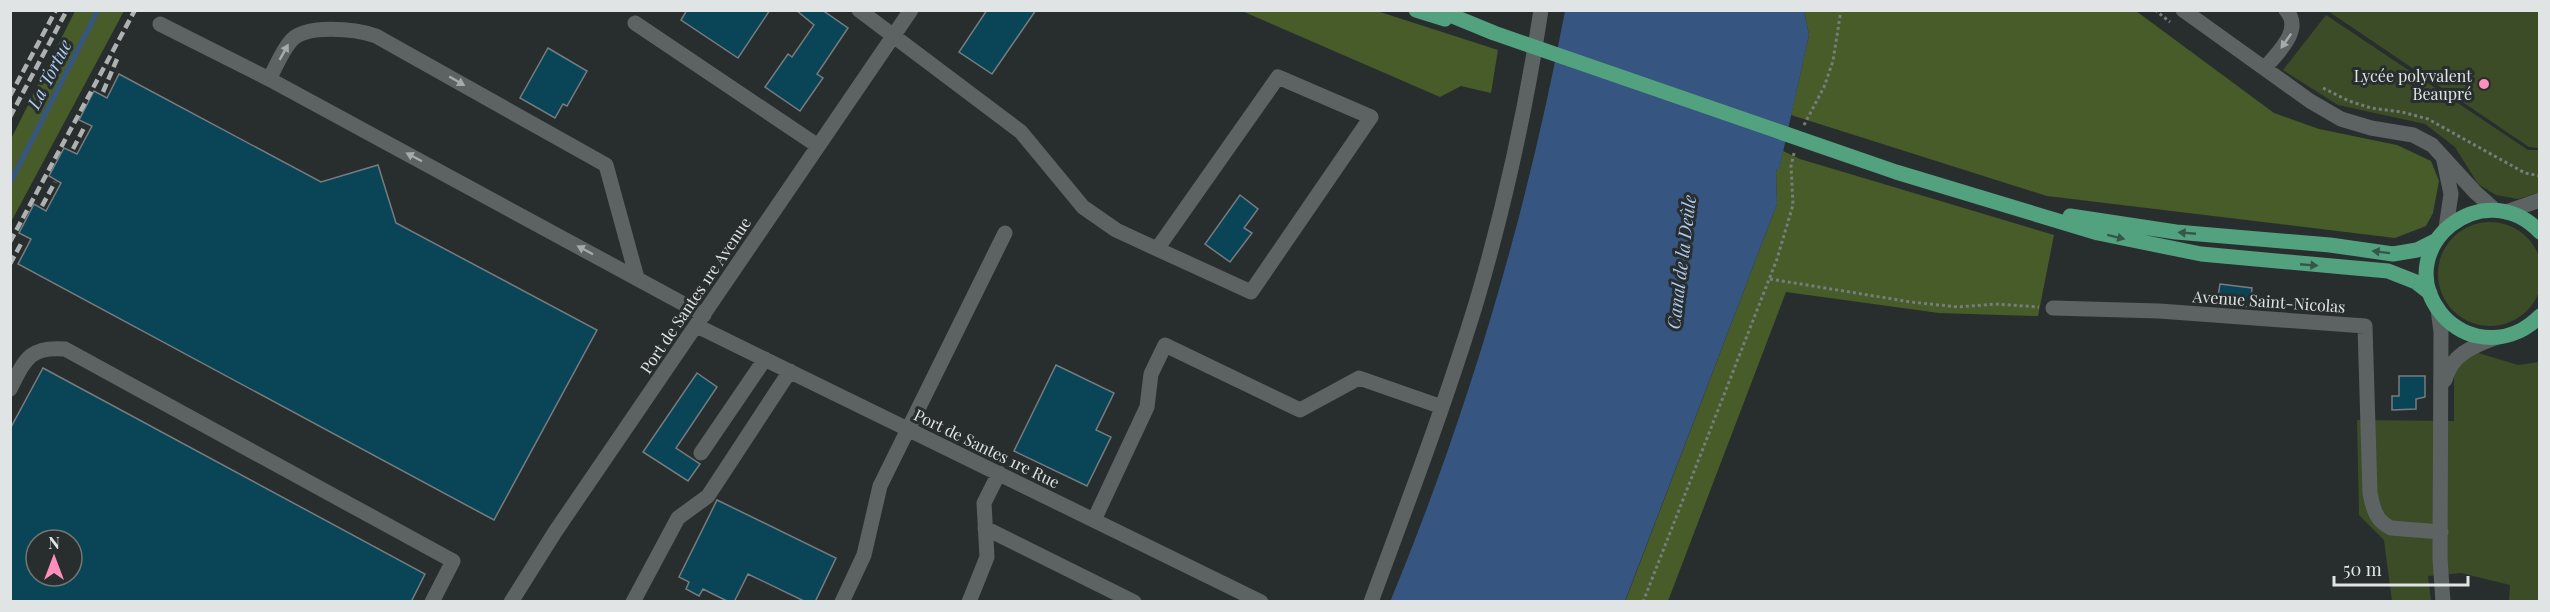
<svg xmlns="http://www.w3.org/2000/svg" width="2550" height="612" viewBox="0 0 2550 612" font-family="'Playfair Display',serif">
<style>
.green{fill:#3c4c27}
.forest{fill:#475c29}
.water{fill:#375581}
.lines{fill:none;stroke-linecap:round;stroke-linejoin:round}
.stream{stroke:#375581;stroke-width:5}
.building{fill:#094557;stroke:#767c7f;stroke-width:1.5;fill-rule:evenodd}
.path{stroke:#777c7c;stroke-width:3;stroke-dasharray:3 3;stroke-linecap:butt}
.minor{stroke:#5d6363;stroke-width:15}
.major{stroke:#52a17f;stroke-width:15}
.rail{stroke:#adb1b1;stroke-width:4.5;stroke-dasharray:9 4.5;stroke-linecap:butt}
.oneway{fill:#a5aaaa}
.oneway2{fill:#37564a}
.poi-dot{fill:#fe8ebc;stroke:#282e2d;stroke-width:2}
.labels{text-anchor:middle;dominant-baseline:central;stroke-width:6;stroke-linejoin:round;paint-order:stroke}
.poi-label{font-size:16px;fill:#e0e4e4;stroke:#282e2d;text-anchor:end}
.street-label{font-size:16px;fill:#e0e4e4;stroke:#282e2d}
.water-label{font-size:18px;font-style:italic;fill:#afcbf5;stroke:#282e2d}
</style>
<rect width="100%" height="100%" fill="#282e2d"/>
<!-- green -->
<path class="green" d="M2328,11H2539V148L2529,147Z
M2326,15L2528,150H2539V194L2537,193L2518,199L2496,195L2478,184L2455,147L2425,124L2338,105L2283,70Z
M2438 274a52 52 0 1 1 104 0a52 52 0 1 1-104 0Z
M2475,352L2518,365L2539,362V601H2509L2510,585L2461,573L2428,576L2431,601H2392L2384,540L2359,515L2357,420L2454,421V371Z"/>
<!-- forest -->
<path class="forest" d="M75,11H124L11,222V139Z
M1242,11H1377L1498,50L1491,93L1461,86L1440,97Z
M1804,11H2136L2274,113L2319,129L2397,145L2431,161L2439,181L2433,213L2426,226L2395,238L2047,196L1791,115L1809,35Z
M1783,151L1800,159L2054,235L2038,316L1939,313L1786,292L1668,601L1625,602L1777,204L1776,172L1777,169H1779Z"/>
<!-- water -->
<path class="water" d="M1565,11H1804L1809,35L1779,170L1777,169L1776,172L1777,204L1625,601L1390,602C1469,411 1527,213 1565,11Z"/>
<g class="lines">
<!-- stream -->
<path class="stream" d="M10,183L98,10"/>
</g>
<!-- building -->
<path class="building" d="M687,10H770L738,58L681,20Z
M796,10H822L848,28L817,74L823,78L800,111L765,87L788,54L792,57L814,25Z
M987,10H1036L992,74L959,52Z
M548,48L587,71L567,106L563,104L555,118L520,98Z
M119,74L321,182L378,165L396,223L597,330L494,520L18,264L31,239L19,233L34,204L46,211L61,183L49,176L64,148L77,154L92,126L79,120L94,91L107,98Z
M1240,195L1258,209L1244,228L1252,233L1230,262L1205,244Z
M2220,284L2252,288L2250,307L2217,303Z
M1056,365L1114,393L1096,430L1111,437L1087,486L1014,451Z
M43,368L425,574L411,602H10V429ZM36,540H72V576H36Z
M697,373L717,387L676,448L700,464L688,481L643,452Z
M2399,376H2425V397L2416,399V409L2392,410V396H2399Z
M717,500L836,558L815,602H806L748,574L734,602H729L703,589L699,596L686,589L689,582L679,577Z"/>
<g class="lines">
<!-- path -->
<path class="path" d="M2155,10L2170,22
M2323,88L2349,101L2371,108L2402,112L2428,119L2525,173L2540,176
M1804,125L1824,87L1833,61L1841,10
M1770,279L1911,302L1958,307L1995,304L2039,307
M1643,602L1777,259L1793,205L1791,166L1794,153"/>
<!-- minor -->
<path class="minor" d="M859,10L1021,132L1083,207L1116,230L1157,249
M2183,10L2310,101L2341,119L2371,128L2413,135L2432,145L2475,192L2495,210
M635,23L818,146
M160,24L269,79
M2265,68C2277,53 2304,30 2286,10
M1278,77L1371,117L1251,292L1157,249Z
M2444,161L2451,194L2446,228
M2506,212L2540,200
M637,278L606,165L376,36C356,29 304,23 290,42C281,53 276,67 269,79L704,315
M2053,308L2159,311L2365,326L2370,493C2373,509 2376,521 2391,528L2441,532
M2438,309L2441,332L2440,558L2443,602
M697,326L1261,602
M2445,380C2451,355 2473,346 2495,338
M10,389C25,360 29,346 65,349L453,561L432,602
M701,453L765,359
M1094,520L1147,407L1151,374L1165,345L1300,410L1359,378L1442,407
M985,528L1134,602
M511,602L555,532L911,10
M633,602L678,518L708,496L790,371
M842,602L864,555L880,486L1005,233
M969,602L987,557L984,503L999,473
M1371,602C1408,502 1446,402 1477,300C1505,205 1526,108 1541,10"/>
<!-- major -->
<path class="major" d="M1416,10L1445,19
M1438,10L1494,33L1896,172L2098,233L2201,254L2388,271L2416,282L2430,293
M2070,216L2176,232L2330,245L2393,254L2417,250L2437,240
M2540,232C2483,172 2391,248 2440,312C2449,324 2463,333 2477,336C2501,341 2523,333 2540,316"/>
<!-- rail -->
<path class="rail" d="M103,92L117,59
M10,96L56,10
M10,117L67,10
M73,149L85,126
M42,206L55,182
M10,242L135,10
M10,264L22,242"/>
</g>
<!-- one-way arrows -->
<defs><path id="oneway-solid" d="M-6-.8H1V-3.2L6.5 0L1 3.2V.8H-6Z" transform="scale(1.5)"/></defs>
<g class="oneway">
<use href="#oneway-solid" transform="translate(2286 41) rotate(125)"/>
<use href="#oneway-solid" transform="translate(284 52) rotate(-61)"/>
<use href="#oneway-solid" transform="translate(457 81) rotate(30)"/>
<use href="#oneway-solid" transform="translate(414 157) rotate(-152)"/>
<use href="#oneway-solid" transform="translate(585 250) rotate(-152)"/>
</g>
<g class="oneway2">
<use href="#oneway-solid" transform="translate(2187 233) rotate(-175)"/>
<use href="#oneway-solid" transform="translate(2116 237) rotate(14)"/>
<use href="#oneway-solid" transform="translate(2381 252) rotate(-173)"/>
<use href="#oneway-solid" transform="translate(2309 265) rotate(5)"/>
</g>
<!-- markers -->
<circle class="poi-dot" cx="2484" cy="84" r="6"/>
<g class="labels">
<!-- poi labels -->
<g class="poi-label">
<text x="2472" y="75">Lycée polyvalent<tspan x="2472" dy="18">Beaupré</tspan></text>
</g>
<!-- street labels -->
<g class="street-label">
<text transform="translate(695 295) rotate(-56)">Port de Santes 1re Avenue</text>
<text transform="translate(2269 301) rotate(4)">Avenue Saint-Nicolas</text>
<text transform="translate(987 448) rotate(26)">Port de Santes 1re Rue</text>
</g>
<!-- water labels -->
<g class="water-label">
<text transform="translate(49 74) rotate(-63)">La Tortue</text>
<text transform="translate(1681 262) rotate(-83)">Canal de la Deûle</text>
</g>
</g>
<!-- border -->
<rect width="2550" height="612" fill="none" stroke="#e0e4e4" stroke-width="24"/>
<!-- north arrow -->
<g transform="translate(54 558)"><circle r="28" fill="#282e2d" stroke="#727776" stroke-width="1.5"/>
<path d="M0-4.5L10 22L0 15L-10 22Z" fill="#fe8ebc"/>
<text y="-9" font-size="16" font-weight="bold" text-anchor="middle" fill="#e0e4e4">N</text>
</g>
<!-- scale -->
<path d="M2334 576v9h134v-9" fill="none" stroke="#e0e4e4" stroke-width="3"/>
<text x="2343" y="576" font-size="18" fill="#e0e4e4" stroke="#282e2d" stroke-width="4.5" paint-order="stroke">50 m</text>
</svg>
